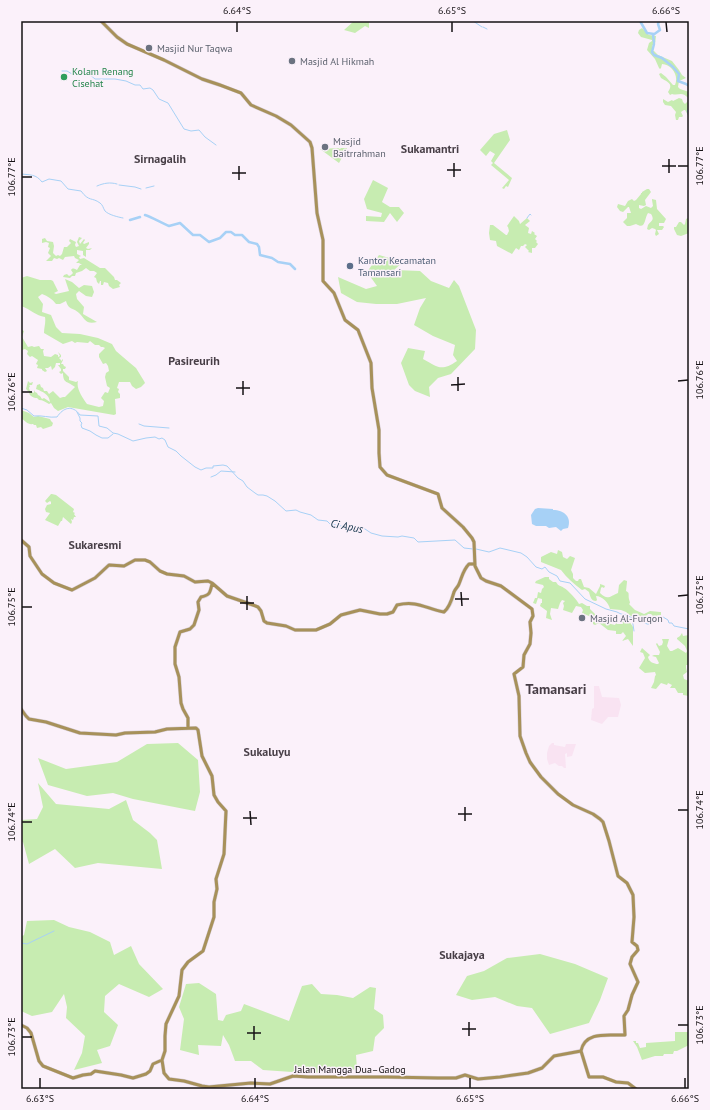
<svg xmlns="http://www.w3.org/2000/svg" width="710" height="1110" viewBox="0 0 710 1110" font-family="'PT Sans',sans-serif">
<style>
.industrial{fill:#f9e3f2}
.green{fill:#c7ecb1}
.water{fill:#a7d1f6}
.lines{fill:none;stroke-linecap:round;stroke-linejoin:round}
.stream{stroke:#a7d1f6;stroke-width:1}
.river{stroke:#a7d1f6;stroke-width:2.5}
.secondary-casing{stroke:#d6cdd5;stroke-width:4}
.secondary{stroke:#a7915a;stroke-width:3}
.ticks{fill:none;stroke:#161215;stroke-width:1.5}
.worship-dot{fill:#6b7280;stroke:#fbf1fa;stroke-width:1.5}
.leisure-dot{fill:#2e9e5b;stroke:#fbf1fa;stroke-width:1.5}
.service-dot{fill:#5c6f8a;stroke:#fbf1fa;stroke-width:1.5}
.labels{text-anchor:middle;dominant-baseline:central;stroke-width:3;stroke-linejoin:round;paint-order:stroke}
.worship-label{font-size:10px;fill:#5b616d;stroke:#fbf1fa;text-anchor:start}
.leisure-label{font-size:10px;fill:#27864d;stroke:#fbf1fa;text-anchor:start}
.service-label{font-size:10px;fill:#4e5e75;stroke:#fbf1fa;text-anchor:start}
.street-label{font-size:10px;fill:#161215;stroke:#fbf1fa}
.water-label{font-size:11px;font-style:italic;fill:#12324a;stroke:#fbf1fa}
.quarter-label{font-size:12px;font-weight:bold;fill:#473e46;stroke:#fbf1fa}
.district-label{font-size:14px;font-weight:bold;fill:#473e46;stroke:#fbf1fa}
.neatline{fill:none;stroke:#161215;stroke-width:1.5}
.ticks-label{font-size:10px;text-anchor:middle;fill:#161215}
</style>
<rect width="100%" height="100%" fill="#fbf1fa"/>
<!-- industrial -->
<path class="industrial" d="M594,686H599L602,697L619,698L621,705L618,717H608L602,724L591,720L592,709L594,708Z
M552,743H554V745L565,747L566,744H576L572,756L567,757V753L565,754L566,768H564L562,766H559L555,763L549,765L547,759V753L549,746Z"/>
<!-- green -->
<path class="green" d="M354,21H369V28L365,26L355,33L344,30Z
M642,28L649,35L656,36L655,44H654L652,46V51H654L658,55L672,61L679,70L682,75L686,78L679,81L678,87L680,89L689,92V117L685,110H684L681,112L683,116L682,117H679L678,120H676L675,115L676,112L671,106L665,105L663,102V99L668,102L672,100L673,101L679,98L682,99L683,102L685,104L687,102L688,98C682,91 679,96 672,94L668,96L670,95L668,92C674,83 667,82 661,78L659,74L661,73L666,77L673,85H675C679,75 672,65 662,64L661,68L660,69L659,68L655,59L647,50L649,43L652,41V40L641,37L638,33L639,30Z
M507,130L510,140L494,163L512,178L508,187L506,186L504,189L502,188L509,180L491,165L493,163L491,161L495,154L490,151L486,156L480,150L494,134Z
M338,148L340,149L341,148H347L339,163L320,149Z
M373,180L388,188L382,202L390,207H399L404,213L397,222L390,213L384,222L366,221V216L381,217L382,213L367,209L364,199Z
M647,189H649L651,192L645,200L646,205L644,206L639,205V208L641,209L646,206L651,208L653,206L652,200V199L656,200L657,209L666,219L664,223H659V226H663L664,227L662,230H657L659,234L656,236L655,234L656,230L655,229L652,228L649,230L647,229L648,225C651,221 655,220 651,214L648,213C644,219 646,230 636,224L630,226H627L623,222L627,218V213H631L629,207H628L623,212L620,211L617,207L618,204L625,206L628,201L632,199L634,201L636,200L641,194V193H642V192Z
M514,216L519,221L520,224L527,218L530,221L525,225L529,228L528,233L531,234L532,231L535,233L534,234L537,236L535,239L537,241L536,242L538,244L535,248H532V253L528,252L529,251L525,247L527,245L525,244L523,246H521L519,250L516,248L512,254L497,246L496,241L490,240L489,233L490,225H493L506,235H507L509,231L508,227L507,226Z
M688,218L689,233L681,236L677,235L674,229V227H676L679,222H681L684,225L685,224L686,219Z
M79,237L82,238L79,241L80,244L84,239L85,240L83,243L84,244L89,242V244L86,248L88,249L92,248L90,250H86V257L83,255V251L77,250V254L81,256L79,257L80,259L84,258L100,268H105L114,277L115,280H117L121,283L119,285L120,287L113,289L109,286L108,283L104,282L103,285H101V281H100L99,284L97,282L96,278L94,277L97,273L94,271H90L86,268L82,271L76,273L75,276H72L70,278L63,277L64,275L67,274L69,276L71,275L73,273L71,270C73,267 75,269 77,270L80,265H82L79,263H76L79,260L75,258L74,256L65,257L63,260L59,258L57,259L54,258L52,261H46L51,256L48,253L50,248L48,247L49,243L46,242L42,243V239L45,238L47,241L53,242L54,246L53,253L56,256L58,255L60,256L62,254L64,247H67L71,243L69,241L70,239L76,242L75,245L76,247L79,246L77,242Z
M379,255L403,262L394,270L420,271L431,281L449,288L454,280L459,286L476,330L475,349L451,374L438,378L429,387L430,397L415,391L409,385L401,363L408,348L425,351L423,359C438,367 441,372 457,361L453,355L455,345L433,336L414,325L420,308L426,298L397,304H376L357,302L341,293L338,277L366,289L377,286L367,272Z
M27,276L40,280H51L53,281L58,291L54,293L56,294L69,291L65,279L72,282L79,288L84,285L92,286L94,292L92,297L86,296L79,291L76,294L77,299L84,307L83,314L97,322C86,325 85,319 79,313C73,307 69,311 66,301L60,304H56C52,299 48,296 42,294L38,297L43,304L42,312L51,315L56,327L62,333L80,334L98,338L112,344L116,351L130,363L136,368L144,381L145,383L141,387L136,389L132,386L130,382H119L117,388L119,389L118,392L120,394V398L115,399L116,414L114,415L68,407L58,411L54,408L51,403L49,404C45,402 43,400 39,400L37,398C34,398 29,396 29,392L26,389L28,381L30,383L33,382L32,385H29L30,386L29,388L30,391H32V392L34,393V390L35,392L37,393L38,395L40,396L42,399L44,398L50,402C49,394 43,392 36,389L37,385L40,384L41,387L43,388L44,391H47L49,394L53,391L60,398L63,397H65L75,387C68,381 63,384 63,373L61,374L59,372L61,371V369L58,365H60V363H56L55,367L52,370L51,366L48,368H45L47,371L45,372L42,370V369L37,368L38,365L36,364L38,360L32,356L30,357L27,354L28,351L25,349L22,350L21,349L22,330L24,331L22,337L28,347L32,346L34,347L39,346L41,349H44L43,351L44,356L51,357L55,354L58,355V357L60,356L58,352L61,355V357L59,358L62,361V359L63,360L61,364H63L64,366L66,367L65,369H63V371L69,377V380L76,382L78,381C76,388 82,397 87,404L99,407L103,406L104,401L101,398L105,392L108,393L110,388L107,386L105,377L106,373L109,371L108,366L106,363L103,364L99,357V354L105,348L103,347H101L99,345H95L90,341L88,343L77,342L75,343L72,341L63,344L44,333C44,327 46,323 45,317C36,316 30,309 21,306V278Z
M21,410L29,413L34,417L38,416L50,419L51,421L53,423L52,426L43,429L41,427L37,428L36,425H34L33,424C28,425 25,421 21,418Z
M51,494H52L56,495L74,509L73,512L75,513L74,514L76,517H74L73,520L71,519L72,522L71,524L63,517L62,521H61L58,526L45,520L50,513L46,512L45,509L47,505L51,504V502L50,501L47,503L45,501Z
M558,550L562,552L563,557L567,559L570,556L575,558L571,570L573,574V578L576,581H578L579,579H581L584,587L589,588L596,594L600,586V584L603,585L605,586L604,588L602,587L601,588L600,593C608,601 610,596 618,593L619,585L624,580L627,581V582L626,591C630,593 628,594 629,599C629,600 630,601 630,603L629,604L635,610L644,614L650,611L660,612H661V615L653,616L651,614H648L644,618L645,620L649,619L650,621L648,622L639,617L631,616L626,612L621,610L610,609C609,603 602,596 596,596L597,600L596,601C591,601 590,596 589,592L585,589L582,590C574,584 567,578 561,570L541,562V557L551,552L557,554Z
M545,577H549V579L553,582H556C559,587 560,585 564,588C568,590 577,600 579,604L582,603L587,606H590V609C593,612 596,615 599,618C601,620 604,621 607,623L615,625L617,621V624H623L622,621L625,622L629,621L633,627V646L628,639L622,641L626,636L623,632L621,634H616V631L608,630L599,623L595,625L593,624V619L589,616L582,613L583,610L581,607L576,606L572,613L563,610L564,606L563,603L565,601L562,600L560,603L558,609L551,608L550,614L552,620L546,618L547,611L540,606L541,603H542V599L538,598L536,604L533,603L535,598H537L538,592L541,593L542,589L544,587L543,585L535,583L536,581Z
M682,633L683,636L689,635V665H686V668L687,672L683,675L684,679L689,681V696L683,695V693H678L675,688H670L672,685L668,683L667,685L661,683L656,689L651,688L654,682L655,676L656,675L655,672L645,673L639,668L645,658L643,653L640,652L642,648L650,655L648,657C649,662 654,664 658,664L659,663L656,657L652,656L654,655H659L660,652L656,644L657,643L659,646L662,645L663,642L662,639H669L667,646L670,651H672L678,648L686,653L687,651L685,646L677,639V638L680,636Z
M178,743L198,760L200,792L195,811L133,799L113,793L87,796L48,785L38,758L66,769L117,762L147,744Z
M38,783L56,804L109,809L126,800L133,820L150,833L157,840L162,869L98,863L75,868L55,849L29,864L23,842L21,841V820L37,819L43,807Z
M54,920L69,927L90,932L110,942L114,955L131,946L139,964L163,989L149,997L119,984L105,996L104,1012L118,1025L110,1046L97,1050L102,1063L74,1070L82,1053L85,1036L66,1018L67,1007L64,994L52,1012L32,1016L21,1011V937L24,935L27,921Z
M540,954L575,964L608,978L600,1000L589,1023L550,1034L532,1008L517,1006L495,997L472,1000L456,995L467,976L484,971L507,958Z
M199,983L216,994L218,1020L223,1021L226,1015L241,1011L244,1004L289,1021L302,986L312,984L321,994L337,995L353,998L370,987L376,988L374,1009L383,1015L384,1028L375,1037L373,1051L356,1055L357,1069L330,1073L292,1072L263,1070L251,1061H235L229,1045L223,1035L221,1046L198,1045L199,1055L180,1050L184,1019L179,1007L186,984Z
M675,1032H689V1045L677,1051H674L673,1054H664L663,1056H655L642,1060L637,1047L633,1041H636V1043H638L640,1048L646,1047V1043L675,1041Z"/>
<!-- water -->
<path class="water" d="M538,508L553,509V510C564,510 572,517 568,528L563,529L561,531L556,527L549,528L546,526H536L532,524L531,515L535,509Z"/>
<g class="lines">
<!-- stream -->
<path class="stream" d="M473,21L482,27
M483,27L487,29
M62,71H67L72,74H89L95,79H115L126,81L135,85H140L143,89L150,88L153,90L159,99L168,103L184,129L191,131L199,130L205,137L216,145
M21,174C30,175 36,174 42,182L49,179L61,181L68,189L81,191C89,202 92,197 100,203C103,205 103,208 105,211C109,215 118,217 123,218
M119,185L135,187L141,189
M97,186C104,183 110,182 117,184
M146,188L154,186
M527,218L530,214L531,215
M21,408L27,410L34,416C42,415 49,418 57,417C63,408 72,404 80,415L98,416L99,426L107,428L113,433L118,434L133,441L146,438L155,437L159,439L162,438L165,440L168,447L176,451L181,456L195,467L201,470L206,468H213V466L223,465L227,466L238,478L243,481L247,487L255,493L258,495H263L267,496L275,501L286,511L296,510L300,512L311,515L318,520L327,521L330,524L352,528L362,527L371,533L382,536L398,537L402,536L414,538L418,542L455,540L464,548L473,549
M77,412L80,418V421L82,423L81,425L82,428L90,431L96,435L102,438H108L113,434
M139,424L144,426L169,428
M211,477L216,475L221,471L235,472
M476,549L489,552L500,548L521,553L527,557L536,567L542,569L545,567L549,572L557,576L560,581L570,583L585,599L606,609L617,612L621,614L627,615L630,617L638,619L647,624H650L653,621L659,620L663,617L668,620L669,623H672L674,626L689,629
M632,618L634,631
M21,943L27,944L54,931"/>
<!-- river -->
<path class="river" d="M640,21L647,33L654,34
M654,42L653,35L660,30L658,24L659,21
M654,44L652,52L654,55L662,58L673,67L679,74L678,81L686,84L689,86
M689,109L688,111L689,114
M145,215C152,217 161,223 169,226L180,223L193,235H200L209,242L220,238L226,232H231L235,235H242L249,242L257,244L259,247L260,255L272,258L278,262L290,264L295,269
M130,220L140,217"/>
<defs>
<path id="secondary" d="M101,21L117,37L127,44L164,60L202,79L220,85L241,93L251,105L276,116L291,125L310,142L312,148L317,213L323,240V281L334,293L345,320L358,330L371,363L372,388L379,430V453L380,467L387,475L438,494L442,508L463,527L472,538L474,542L475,566L481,578L486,581L501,586L532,609L533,616L530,622L531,633L530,644L524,655L523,667L514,674L519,696L520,736L526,753L530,762L541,777L558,794L573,805L593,814L600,819L603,822L609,841L618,876L627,883L633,895L634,917L632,942L637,946L638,950L632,957L630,964L638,982L632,995L628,1010L624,1016L625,1035C610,1036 585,1030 581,1051
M21,540L29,547L30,556L42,574L54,583L72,590L95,578L109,565L124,566L135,560H145L150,562L160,571L167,574L184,576L195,582L208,581L212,583L227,596L253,605L258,607L261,611L264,621L267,623L286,626L295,630H316L330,624L341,615L360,610L380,614H387L393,612L397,605C418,600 426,609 444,612C450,607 452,599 454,592C455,589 458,587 459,584C462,577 463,570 469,564H475
M21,709L26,716L29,719L46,722L80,733L116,735L125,733L155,732L167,729L196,728L198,730L202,756L212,776L214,795L218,802L226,811L224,854L216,879L217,889L214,902V917L203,951L188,962L182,970L179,996L166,1024L165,1036V1051L162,1060
M188,728V718L183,709L181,703L179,677L175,664V647L180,632L190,629L194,625L199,610L198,602L201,597C210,595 210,593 212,584
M21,1025L27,1028L31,1033L39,1061L43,1066L73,1078L83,1075L91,1074L95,1071L121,1075L133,1078L146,1074L150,1071L153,1064L162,1060L164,1073L169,1079L184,1081L202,1086L209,1087L251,1083L270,1084L293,1076L308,1077H387L438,1078H456L465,1075L478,1079L500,1077L528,1073L542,1068L554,1056L581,1051
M581,1051L589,1077H603L616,1082L628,1083L636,1089"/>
</defs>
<!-- secondary casing -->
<use href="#secondary" class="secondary-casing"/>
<!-- secondary -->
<use href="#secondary" class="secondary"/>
</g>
<!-- ticks -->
<path class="ticks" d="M237,22V32M452,22V32M666,22L667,32M669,159V173M454,163V177M239,166V180M662,166H676M678,166H688M447,170H461M232,173H246M22,177H32M458,377V391M243,381V395M678,381L688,380M451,385L465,384M236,388H250M22,392H32M461,592L462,606M247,596V610M678,596L688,595M455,599H469M240,603H254M22,607H32M465,807V821M678,810H688M250,811L251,825M458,814H472M243,818H257M22,822H32M469,1022V1036M678,1025H688M254,1026V1040M462,1029H476M247,1033H261M22,1037H32M40,1078V1088M255,1078V1088M470,1078V1088M685,1078V1088"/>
<!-- markers -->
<g class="worship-dot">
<circle cx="149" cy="48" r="4"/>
<circle cx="292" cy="61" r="4"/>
<circle cx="325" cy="147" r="4"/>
<circle cx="582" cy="618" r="4"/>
</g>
<circle class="leisure-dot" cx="64" cy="77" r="4"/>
<circle class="service-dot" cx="350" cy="266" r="4"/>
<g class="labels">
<!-- worship labels -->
<g class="worship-label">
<text x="157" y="48">Masjid Nur Taqwa</text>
<text x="300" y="61">Masjid Al Hikmah</text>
<text x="333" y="141">Masjid<tspan x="333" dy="12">Baitrrahman</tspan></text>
<text x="590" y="618">Masjid Al-Furqon</text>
</g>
<!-- leisure labels -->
<g class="leisure-label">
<text x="72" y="71">Kolam Renang<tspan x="72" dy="12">Cisehat</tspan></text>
</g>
<!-- service labels -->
<g class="service-label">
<text x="358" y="260">Kantor Kecamatan<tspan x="358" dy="12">Tamansari</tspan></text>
</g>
<!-- street labels -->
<g class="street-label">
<text x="350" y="1069">Jalan Mangga Dua–Gadog</text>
</g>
<!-- water labels -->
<g class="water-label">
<text transform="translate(347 526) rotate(11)">Ci Apus</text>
</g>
<!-- quarter labels -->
<g class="quarter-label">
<text x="430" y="148">Sukamantri</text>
<text x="160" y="158">Sirnagalih</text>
<text x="194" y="360">Pasireurih</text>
<text x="95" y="544">Sukaresmi</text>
<text x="267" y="751">Sukaluyu</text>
<text x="462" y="954">Sukajaya</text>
</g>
<!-- district labels -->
<g class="district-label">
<text x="556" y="689">Tamansari</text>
</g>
</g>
<!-- border -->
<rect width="710" height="1110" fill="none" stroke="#fbf1fa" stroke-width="44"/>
<rect x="22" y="22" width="666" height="1066" class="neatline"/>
<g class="ticks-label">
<text x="237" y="14">6.64°S</text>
<text x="452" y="14">6.65°S</text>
<text x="666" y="14">6.66°S</text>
<text transform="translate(699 166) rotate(-90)" y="4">106.77°E</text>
<text transform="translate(11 177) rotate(-90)" y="4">106.77°E</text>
<text transform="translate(699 380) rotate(-90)" y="4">106.76°E</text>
<text transform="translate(11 392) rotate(-90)" y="4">106.76°E</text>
<text transform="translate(699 595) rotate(-90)" y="4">106.75°E</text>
<text transform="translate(11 607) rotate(-90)" y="4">106.75°E</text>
<text transform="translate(699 810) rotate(-90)" y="4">106.74°E</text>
<text transform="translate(11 822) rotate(-90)" y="4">106.74°E</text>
<text transform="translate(699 1025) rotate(-90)" y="4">106.73°E</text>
<text transform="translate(11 1037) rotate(-90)" y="4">106.73°E</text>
<text x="40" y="1102">6.63°S</text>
<text x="255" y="1102">6.64°S</text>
<text x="470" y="1102">6.65°S</text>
<text x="685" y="1102">6.66°S</text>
</g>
</svg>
